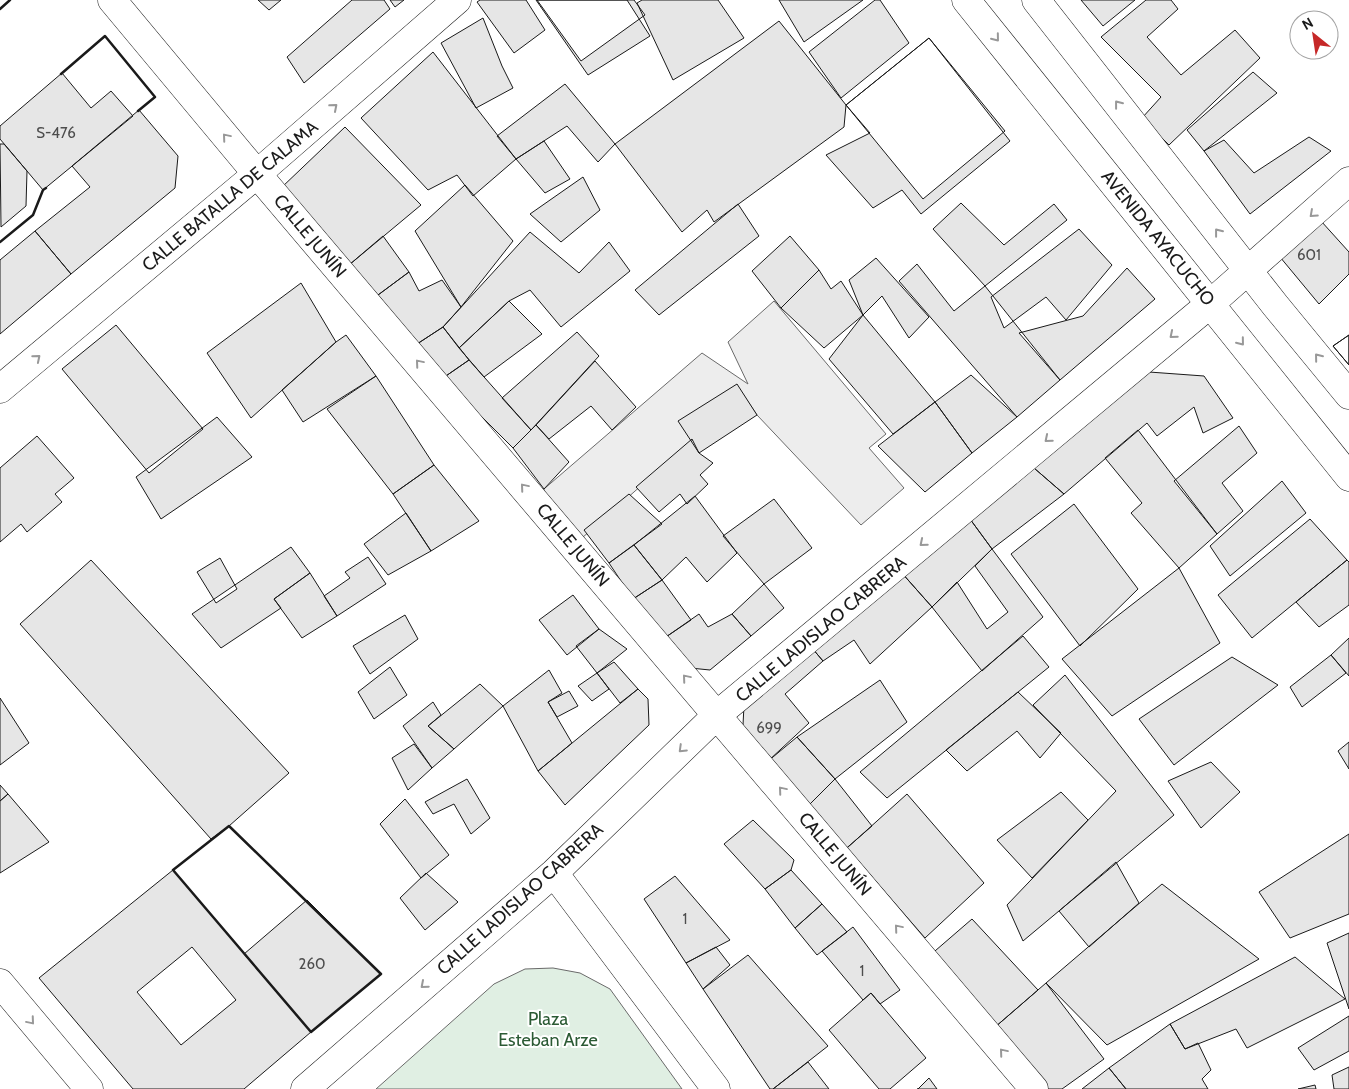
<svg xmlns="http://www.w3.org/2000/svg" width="1349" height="1089" viewBox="0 0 1349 1089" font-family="Cabin,sans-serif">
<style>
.green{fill:#e0efe3;stroke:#6a6a6a}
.parking{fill:#ededed;stroke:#6a6a6a}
.building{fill:#e6e6e6;stroke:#1a1a1a;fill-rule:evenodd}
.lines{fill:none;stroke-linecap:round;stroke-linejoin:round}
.street-casing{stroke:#1a1a1a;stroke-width:29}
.primary-casing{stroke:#1a1a1a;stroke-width:29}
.street{stroke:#fff;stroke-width:28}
.primary{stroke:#fff;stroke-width:28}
.wall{stroke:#1a1a1a;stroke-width:2.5}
.oneway{stroke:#989898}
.labels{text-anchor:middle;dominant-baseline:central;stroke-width:4;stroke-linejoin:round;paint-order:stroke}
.number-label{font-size:15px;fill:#4d4d4d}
.street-label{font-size:18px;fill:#1a1a1a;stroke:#fff}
.park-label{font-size:18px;fill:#2b5a34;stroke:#fff}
</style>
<rect width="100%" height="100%" fill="#fff"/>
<!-- green -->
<path class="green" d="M553,968L580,973L610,989L682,1089H376L494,984L525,969Z"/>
<!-- parking -->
<path class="parking" d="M774,301L886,434L869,448L904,488L861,525L757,415L740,390L695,438L582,538L544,496V489L702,353L748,384L728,342Z"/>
<!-- building -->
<path class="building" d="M258,0H281L269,10Z
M352,0H384L390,9L304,83L287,57Z
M390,0H404L395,7Z
M480,0H526L545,30L514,53L477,2Z
M536,0H627L650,36L588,75Z
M537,0H634L645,15L581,61Z
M642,0H718L744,38L673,80L637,3Z
M779,0H863L804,42Z
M875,0H880L909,43L841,98L809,52Z
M1081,0H1135L1103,26Z
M1146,0H1171L1178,9L1147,37L1181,75L1235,30L1260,58L1169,145L1142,118L1161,97L1101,37Z
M483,18L502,66L513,88L476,108L441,43Z
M779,21L846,105L844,127L714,222L707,210L682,232L615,144Z
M929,38L1005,131L923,199L846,105Z
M929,38L1010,141L921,214L902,190L873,208L826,155L870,133L846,105Z
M433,52L516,159L473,196L457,175L428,190L361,118Z
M1253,72L1277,93L1204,151L1187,130Z
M62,73L91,108L111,91L133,116L43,190L0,139V126Z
M565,84L615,144L598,162L567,126L516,159L497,136Z
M139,110L178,156L175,188L71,274L35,231L90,187L72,166Z
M345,127L421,205L349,265L281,188Z
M1309,137L1331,151L1250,214L1204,151L1224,140L1254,173Z
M544,141L570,179L545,193L516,159Z
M0,144H4L27,171L26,206L1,227Z
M583,177L600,210L561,242L530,214Z
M465,185L513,241L461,307L415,231Z
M961,203L1004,245L1054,204L1067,220L985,286L933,229Z
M738,204L759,236L659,315L635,290Z
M1321,221L1349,252V274L1319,304L1280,257Z
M1079,229L1112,265L1066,320L1046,297L1004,328L991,297Z
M35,231L71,274L0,334V260Z
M530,232L579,273L609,242L630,271L561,327L530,290L509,301L459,348L443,327Z
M383,236L409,272L378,295L349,265Z
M790,236L819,270L781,308L752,271Z
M876,258L929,317L909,338L882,296L863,315L849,280Z
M917,264L954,311L985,286L1060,380L1017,417L899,281Z
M1127,268L1155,299L1060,380L1019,333L1083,316Z
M819,270L831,289L841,281L863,315L824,348L781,308Z
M409,272L419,291L442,280L461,307L443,327L417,344L378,295Z
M301,283L336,342L251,418L207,353Z
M509,301L542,334L484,377L459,348Z
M863,315L935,402L893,434L829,359Z
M116,325L203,429L149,473L62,369Z
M443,327L469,360L443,378L417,344Z
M577,332L599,356L531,430L502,398Z
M346,335L376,376L303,422L282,390L336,342Z
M1349,335V365L1333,346Z
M1349,335V365L1333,346Z
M469,360L531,430L513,448L443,378Z
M595,361L636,407L612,430L591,406L549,439L536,425Z
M1149,372L1204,376L1233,418L1203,433L1194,407L1157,436L1147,423L1064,494L1034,468Z
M971,375L1017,417L972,453L935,402Z
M376,376L434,465L393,494L327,409Z
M737,384L757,415L699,453L678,421Z
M935,402L972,453L925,492L878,446Z
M217,417L252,457L161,519L136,477Z
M536,425L569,462L544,489L513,448Z
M1239,426L1257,453L1222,483L1243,511L1217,534L1174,481Z
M1138,430L1217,534L1179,568L1131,513L1142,503L1105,458Z
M37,436L74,478L55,494L62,502L27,532L21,524L0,542V468Z
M692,439L699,453L713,463L700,475L708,484L687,504L680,494L659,512L636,487Z
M434,465L479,521L431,551L393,494Z
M1034,468L1064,494L992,549L970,519Z
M1282,481L1306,513L1230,576L1210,546Z
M629,494L662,524L609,563L584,530Z
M695,496L737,553L707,582L686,557L662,580L634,545Z
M774,499L812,548L764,584L723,536Z
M1074,504L1138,589L1080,646L1011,554Z
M406,513L431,551L388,575L364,544Z
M970,519L992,549L932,607L901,572Z
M1310,519L1347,560L1252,638L1218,595Z
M634,545L662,580L633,599L609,563Z
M291,547L310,573L274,599L281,608L221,648L192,614Z
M992,549L1043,617L982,671L932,607L957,582L987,629L1008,612L975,566Z
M368,557L386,584L337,616L324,596L350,578L345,572Z
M220,558L237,589L216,603L197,572Z
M91,560L289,773L229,826L211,839L20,624Z
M1347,560L1349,562V605L1319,627L1296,602Z
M1179,568L1220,643L1112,716L1062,659Z
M901,572L932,607L870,664L854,640L823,661L812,648Z
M310,573L337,616L302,638L274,599Z
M662,580L691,620L663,639L633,599Z
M764,584L784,608L751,636L732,614Z
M573,595L599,629L567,655L539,620Z
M699,614L708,627L732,614L751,636L710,670L680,667L663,639Z
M405,615L418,639L370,674L353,646Z
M599,629L627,649L597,673L576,646Z
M1023,636L1049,667L887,798L860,772Z
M1349,638V676L1331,655Z
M812,648L823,661L785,694L809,723L767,762L743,725L744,705Z
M1331,655L1346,673L1302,707L1290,687Z
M1232,657L1278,685L1174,765L1139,719Z
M614,662L638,689L620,703L597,673Z
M390,667L407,695L374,719L358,692Z
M549,670L562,693L548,702L572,743L538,771L503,706Z
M597,673L609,689L592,701L578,686Z
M1065,675L1174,815L1023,941L1007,905L1116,791L1033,705Z
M880,680L907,722L835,779L797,737Z
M480,684L503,706L454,749L428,726Z
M638,689L648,699L649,725L565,805L538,771Z
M569,691L578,706L557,717L548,702Z
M1018,692L1061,733L1040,758L1017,731L967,771L946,750Z
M0,698L29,743L0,765Z
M433,702L441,715L428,726L454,749L432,768L403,726Z
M797,737L835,779L809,805L767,762Z
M1349,742V769L1338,751Z
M414,744L432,768L408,790L392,758Z
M1211,762L1240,792L1201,828L1168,781Z
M467,779L490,818L471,834L454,804L433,814L425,802Z
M835,779L872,826L842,852L805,809Z
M0,785L8,794L0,801Z
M1061,792L1088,820L1032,878L997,840Z
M8,794L49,842L0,873V801Z
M907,794L984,883L925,938L847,848Z
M405,799L449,855L421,878L380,824Z
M753,820L794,860L791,870L765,889L724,844Z
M1349,834V914L1290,938L1259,892Z
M1116,862L1139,903L1089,947L1059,911Z
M173,870L311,1032L244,1089H133L39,978ZM192,947L236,1000L181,1045L137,992Z
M791,870L822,904L795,928L765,889Z
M426,873L458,902L425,930L400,898Z
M675,876L730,940L686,963L644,899Z
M1162,884L1259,959L1107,1045L1046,983Z
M307,900L381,974L311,1032L244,954Z
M822,904L847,932L817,955L795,928Z
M972,919L1038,990L994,1028L928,957Z
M853,927L900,990L880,1004L871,993L863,1000L822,951Z
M1349,933V1009L1327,943Z
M716,947L730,965L703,989L686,963Z
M748,955L828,1046L773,1089H770L703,989Z
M1295,957L1345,999L1247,1048L1236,1029L1185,1049L1170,1024Z
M1046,983L1104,1059L1062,1089H1045L994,1028Z
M871,993L926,1058L890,1089H879L829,1030Z
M1349,1016V1051L1314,1070L1298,1048Z
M1170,1024L1185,1049L1198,1043L1211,1070L1202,1079L1208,1089H1126L1109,1068Z
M808,1062L829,1089H773Z
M1349,1067V1089H1334L1332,1075Z
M1109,1068L1126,1089H1082Z
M929,1078L937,1089H917H918Z
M1315,1085L1316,1089H1298Z"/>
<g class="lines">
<defs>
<path id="street" d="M112,0L257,174L1034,1089
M0,389L257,174L457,0
M554,873L716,1089
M0,983L89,1089
M305,1089L554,873L717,715L1210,304L1349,181"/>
<path id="primary" d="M966,0L1349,477
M1036,0L1275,305L1349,395"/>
</defs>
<!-- street casing -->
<use href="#street" class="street-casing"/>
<!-- primary casing -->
<use href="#primary" class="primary-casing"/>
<!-- street -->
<use href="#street" class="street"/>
<!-- primary -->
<use href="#primary" class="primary"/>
<!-- wall -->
<path class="wall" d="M0,9L10,0
M61,74L105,36L155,97L138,111
M0,242L33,215L43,190L46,188
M229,826L381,974L311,1032L173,870Z"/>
</g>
<!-- one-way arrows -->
<defs><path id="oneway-chevron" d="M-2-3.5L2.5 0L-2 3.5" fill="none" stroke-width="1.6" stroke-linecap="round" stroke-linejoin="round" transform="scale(1.25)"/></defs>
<g class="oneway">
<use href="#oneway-chevron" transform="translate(996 38) rotate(51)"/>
<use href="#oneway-chevron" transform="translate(1118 104) rotate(-128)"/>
<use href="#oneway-chevron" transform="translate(334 107) rotate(-41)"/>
<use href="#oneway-chevron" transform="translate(226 137) rotate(-130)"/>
<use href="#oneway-chevron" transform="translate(1313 214) rotate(138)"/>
<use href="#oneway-chevron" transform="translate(1218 232) rotate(-128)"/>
<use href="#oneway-chevron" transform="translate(1173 335) rotate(140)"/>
<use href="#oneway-chevron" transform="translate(1241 342) rotate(51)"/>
<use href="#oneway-chevron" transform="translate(1318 357) rotate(-129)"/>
<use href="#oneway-chevron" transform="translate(37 358) rotate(-40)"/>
<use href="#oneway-chevron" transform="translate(419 363) rotate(-130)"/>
<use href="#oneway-chevron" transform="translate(1048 439) rotate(140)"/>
<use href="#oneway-chevron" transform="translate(524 487) rotate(-130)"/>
<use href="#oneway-chevron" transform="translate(923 543) rotate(140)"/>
<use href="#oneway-chevron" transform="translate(686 678) rotate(-130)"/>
<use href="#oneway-chevron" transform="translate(682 749) rotate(136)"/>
<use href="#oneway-chevron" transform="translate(782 790) rotate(-130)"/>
<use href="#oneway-chevron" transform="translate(898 928) rotate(-130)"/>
<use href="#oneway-chevron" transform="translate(424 985) rotate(139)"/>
<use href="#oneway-chevron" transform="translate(31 1021) rotate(50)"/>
<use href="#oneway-chevron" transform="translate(1003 1052) rotate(-130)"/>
</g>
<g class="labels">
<!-- number labels -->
<g class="number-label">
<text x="56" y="133">S-476</text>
<text x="1309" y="255">601</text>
<text x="769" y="728">699</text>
<text x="685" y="919">1</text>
<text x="312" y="964">260</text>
<text x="862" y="971">1</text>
</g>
<!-- street labels -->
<g class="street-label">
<text transform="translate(230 196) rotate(-40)">CALLE BATALLA DE CALAMA</text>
<text transform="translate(310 236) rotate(50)">CALLE JUNÍN</text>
<text transform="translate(1158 238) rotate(51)">AVENIDA AYACUCHO</text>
<text transform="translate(573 545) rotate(50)">CALLE JUNÍN</text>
<text transform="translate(821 629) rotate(-40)">CALLE LADISLAO CABRERA</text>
<text transform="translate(835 854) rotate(50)">CALLE JUNÍN</text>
<text transform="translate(520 899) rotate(-42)">CALLE LADISLAO CABRERA</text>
</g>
<!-- park labels -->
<g class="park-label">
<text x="548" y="1019">Plaza<tspan x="548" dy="21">Esteban Arze</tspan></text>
</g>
</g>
<!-- north arrow -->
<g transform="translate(1314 35) rotate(330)"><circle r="24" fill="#ffffff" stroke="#a3a3a3"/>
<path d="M0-4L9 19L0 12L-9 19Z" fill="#c62828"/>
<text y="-8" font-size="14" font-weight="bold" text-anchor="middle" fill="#1a1a1a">N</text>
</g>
</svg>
